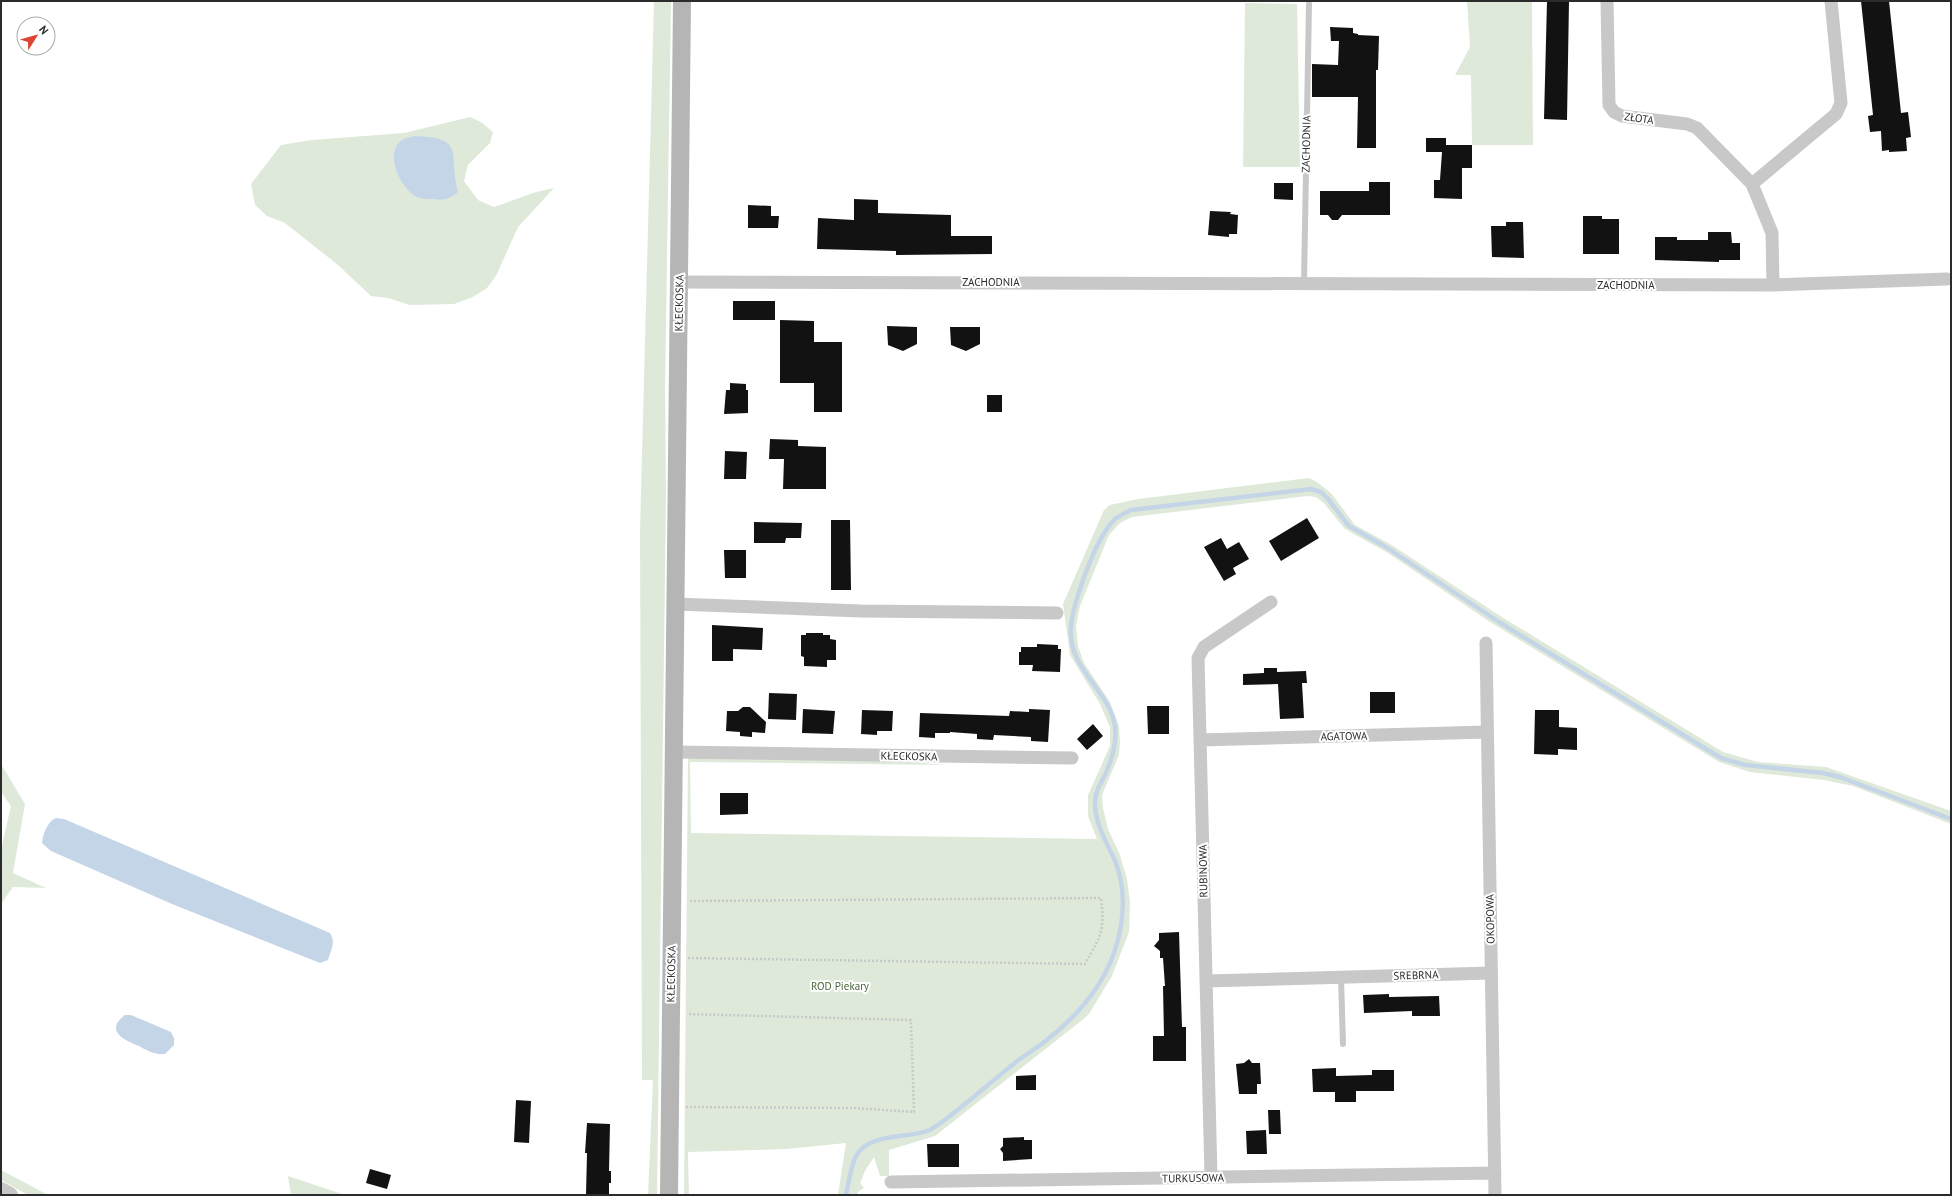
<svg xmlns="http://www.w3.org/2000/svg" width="1952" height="1196" viewBox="0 0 1952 1196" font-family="'PT Sans',sans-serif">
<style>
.green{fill:#dfe9d9}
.water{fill:#c5d5e8}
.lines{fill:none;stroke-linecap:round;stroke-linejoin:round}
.stream{stroke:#c5d5e8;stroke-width:4.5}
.building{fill:#121212}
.path{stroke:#c8c8c8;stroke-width:2.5;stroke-dasharray:2 2;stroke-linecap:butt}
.service{stroke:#c8c8c8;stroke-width:6}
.minor{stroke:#c8c8c8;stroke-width:13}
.tertiary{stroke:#c8c8c8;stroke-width:16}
.secondary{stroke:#b5b5b5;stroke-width:18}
.labels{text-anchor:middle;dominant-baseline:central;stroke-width:4;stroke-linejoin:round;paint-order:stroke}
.street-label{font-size:11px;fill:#2b2b2b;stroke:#fff}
.park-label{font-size:11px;fill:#48643c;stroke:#fff}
</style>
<rect width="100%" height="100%" fill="#fff"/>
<!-- green -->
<path class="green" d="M654,1H671L665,386L666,496L657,1195H648L653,1080H642L640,531Z
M1467,1H1532L1533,145H1472L1471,75H1455L1470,47Z
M1245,3L1297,4L1300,167H1243Z
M470,117L481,122L493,132L490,143L468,165L464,181L478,200L494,207L536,192L554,188L518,227L496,276L487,288L473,297L454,304L410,305L388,298L371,296L338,265L285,223L267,216L255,205L251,184L281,145L312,140L404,133Z
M1309,478L1317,482L1331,493L1355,525L1390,544L1505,619L1723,752L1758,762L1826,767L1951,811V824L1853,786L1824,780L1750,772L1719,762L1490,622L1388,553L1352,533L1344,528L1324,503L1316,497L1307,496L1132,517L1120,523L1109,535L1080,606L1076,626L1078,646L1084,663L1110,702L1119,726L1120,742L1119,755L1102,795L1103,808L1108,829L1120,855L1127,879L1130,902L1129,932L1112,976L1089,1014L1081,1021L935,1136L889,1150V1176H880L874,1157L865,1171L860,1183L864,1188L859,1191L856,1195H838L846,1143L787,1149L688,1152L689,1195H684L688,758L898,761L946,765L690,762L691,833L1097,839L1088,816V795L1110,746V727L1100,704L1070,655L1063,604L1104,510L1110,505L1138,499Z
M1,764L25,804L13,873L46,888L13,887L1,904V850L11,806L1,792Z
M1,1170L48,1195H28L1,1180Z
M288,1176L345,1195H291Z"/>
<!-- water -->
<path class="water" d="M414,136C467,138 448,152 458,192C450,199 444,201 433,199C428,199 422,199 417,197C401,189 383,153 402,140C405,138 411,137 414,136Z
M56,818L64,819L330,933C336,942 331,950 328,960L320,963L172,904L51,851L42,843C43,834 47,822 56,818Z
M125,1015H131L171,1032L174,1038V1045L165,1054C155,1055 148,1051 139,1046C124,1040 104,1031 125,1015Z"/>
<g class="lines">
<!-- stream -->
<path class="stream" d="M846,1195C849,1181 850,1169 856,1156C869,1132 909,1139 930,1130C935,1127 941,1123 946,1119C970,1101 992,1081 1016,1062C1025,1055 1034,1050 1043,1043C1073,1020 1101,990 1114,953C1124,924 1127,890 1115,861C1107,843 1095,824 1095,803C1095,791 1101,783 1106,773C1112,758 1117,743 1115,727C1112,700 1085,679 1075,654C1072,647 1070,633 1071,626C1074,600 1096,537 1115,519C1119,516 1126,513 1131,510L1311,489L1321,492L1328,499L1349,526L1386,547L1499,622L1721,758L1745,765L1823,773L1840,777L1951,819"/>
</g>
<!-- building -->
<path class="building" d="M1547,1H1569L1567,120L1544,119Z
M1861,1H1889L1901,113L1908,112L1911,137L1906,138L1907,151L1889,152V150L1882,151L1881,131L1870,132L1868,116L1873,115Z
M1330,27L1353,28V33L1358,34V35L1379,36L1378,70H1376V148H1357L1358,97H1312V64L1338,65L1339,41H1331Z
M1426,138H1446V145H1472V168H1462V199L1434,198V180H1440L1442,152H1426Z
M1369,182H1390V215H1342L1338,220H1332L1328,215H1320V191H1369Z
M1274,183H1293V200L1274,199Z
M854,199L878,200V213L951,215V236H992V254L896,255V251L817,249L818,218L854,220Z
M748,205L771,206V216H779L778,228H748Z
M1210,211L1231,212L1230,214L1238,215L1237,234H1229V237L1208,235Z
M1583,216H1602V219H1619V254H1583Z
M1506,222H1523L1524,258L1492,257L1491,226H1506Z
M1708,232H1731L1732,243H1740V260H1719V262L1655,260V237H1677V240H1708Z
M733,301H775V320H733Z
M780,320L814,321V342H842V412H814V383H780Z
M887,326L917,327V344L903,351L888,345Z
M950,327H980V344L966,351L951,345Z
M730,383L746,384V390H748V413L724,414L726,390H730Z
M987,395H1002V412H987Z
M770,439L798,440V446L826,447V489H783L784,459H769Z
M725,451L747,452L746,479H724Z
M1307,518L1319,538L1281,561L1269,541Z
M831,520H850L851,590H831Z
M754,522L802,523L801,538H786L785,543H754Z
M1221,538L1227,549L1239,542L1249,559L1233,568L1236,574L1224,581L1204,547Z
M724,550H746V578H725Z
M712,625L763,628L762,650L733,649V661H712Z
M806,633H823V635H830V639L836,640V660H827V667L804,666V657L801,656V635H806Z
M1037,644L1058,645V649H1061L1060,672L1032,671L1033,665H1019V652H1021V647H1037Z
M1264,668H1277V672L1306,671L1307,683H1302L1304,718L1280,719L1278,684L1243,685V674L1264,673Z
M1370,692H1395V713H1370Z
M769,693L797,694L796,720L768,719Z
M1147,706H1169V734H1148Z
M743,707H750L766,722L765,733L752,732V737L740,736V732L726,731L727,711H738Z
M803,709L835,711L833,734L802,733Z
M1029,709L1050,710L1048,742L1031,741V737L994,735L993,740L977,739V734L950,732V733H935V738L919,737L920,713L1009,716L1010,711L1029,712Z
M862,710L893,711L892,731H877V735L861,734Z
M1535,710H1559V727L1577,728V750L1558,749V755L1534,754Z
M1093,724L1103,736L1087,750L1077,739Z
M720,793H748V814L720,815Z
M1179,932L1182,1027H1186V1061H1153V1036H1164L1163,986H1165L1163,958H1160V951L1154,946L1159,940V933Z
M1389,994V997L1439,996L1440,1016H1412V1011L1364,1013L1363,995Z
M1249,1059L1252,1063H1260L1261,1084H1257V1094H1239L1236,1064L1244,1063Z
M1336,1068V1076L1372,1075V1070H1394V1091H1356V1102H1335V1092H1313L1312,1069Z
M1036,1075V1090H1016V1076Z
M516,1100L531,1101L529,1143L514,1142Z
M1268,1110H1280L1281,1134H1269Z
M587,1123L610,1124L609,1171H611V1183H609V1195H586L587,1153H585Z
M1266,1130L1267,1154H1247L1246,1131Z
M1024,1137V1140H1032V1159L1003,1161V1153L1000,1149L1003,1146V1138Z
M927,1144H959V1167H928Z
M370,1169L391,1175L387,1189L366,1183Z"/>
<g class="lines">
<!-- path -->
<path class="path" d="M688,958L1085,964C1101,935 1105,932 1101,898L688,901
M686,1107L854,1108L914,1112L911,1020L687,1014"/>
<!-- service -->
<path class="service" d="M1304,283L1309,4
M1341,978L1343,1044"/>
<!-- minor -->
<path class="minor" d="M1607,1L1609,105L1614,112L1622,116L1687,124L1697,128L1752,184L1772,233L1773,285
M1752,184L1836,114L1841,103L1831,1
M679,282L1773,285L1947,279
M675,604L861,611L1057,613
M1486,643L1495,1195
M1200,740L1487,732
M674,752L1072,758
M1206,981L1491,973
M1211,1177L1198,658L1204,647L1271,602
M891,1182L1495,1173"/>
<!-- tertiary -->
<path class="tertiary" d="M1,1190L10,1195"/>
<!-- secondary -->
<path class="secondary" d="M669,1195L682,1"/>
</g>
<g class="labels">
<!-- street labels -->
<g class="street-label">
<text transform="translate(1639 118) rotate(8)">ZŁOTA</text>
<text transform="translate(1306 144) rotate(-89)">ZACHODNIA</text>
<text x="991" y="282">ZACHODNIA</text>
<text x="1626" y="285">ZACHODNIA</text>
<text transform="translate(679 303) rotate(-89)">KŁECKOSKA</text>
<text transform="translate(1344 736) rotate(-1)">AGATOWA</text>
<text transform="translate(909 756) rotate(1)">KŁECKOSKA</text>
<text transform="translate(1203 871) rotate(-91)">RUBINOWA</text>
<text transform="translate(1490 919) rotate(-91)">OKOPOWA</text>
<text transform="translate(671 974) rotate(-89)">KŁECKOSKA</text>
<text transform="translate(1416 975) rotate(-2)">SREBRNA</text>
<text transform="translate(1193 1178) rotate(-1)">TURKUSOWA</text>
</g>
<!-- park labels -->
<g class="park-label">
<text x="840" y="986">ROD Piekary</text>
</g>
</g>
<!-- border -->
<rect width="1952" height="1196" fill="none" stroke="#2b2b2b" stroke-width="4"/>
<!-- north arrow -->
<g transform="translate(36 36) rotate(53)"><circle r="19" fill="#ffffff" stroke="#aaaaaa"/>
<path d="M0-3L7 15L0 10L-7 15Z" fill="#dc4434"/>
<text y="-6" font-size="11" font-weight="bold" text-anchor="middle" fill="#2b2b2b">N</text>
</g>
</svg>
